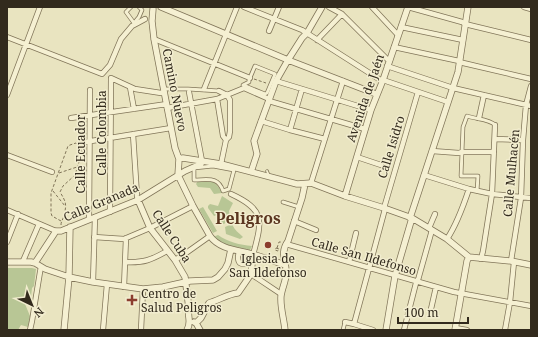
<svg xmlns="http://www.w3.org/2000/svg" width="538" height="337" viewBox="0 0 538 337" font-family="'Noto Serif',serif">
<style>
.green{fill:#b8c695}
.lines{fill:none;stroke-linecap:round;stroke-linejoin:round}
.service-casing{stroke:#817559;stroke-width:3.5}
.pedestrian-casing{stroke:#817559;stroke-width:4.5}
.minor-casing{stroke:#817559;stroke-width:6}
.tertiary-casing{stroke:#817559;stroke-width:7}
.path{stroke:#817559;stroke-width:1;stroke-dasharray:3 2;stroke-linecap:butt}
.service{stroke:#f5f0d2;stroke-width:2}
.pedestrian{stroke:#f5f0d2;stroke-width:3}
.minor{stroke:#f5f0d2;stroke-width:4.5}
.tertiary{stroke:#f5f0d2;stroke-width:5.5}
.poi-dot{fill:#8b3d2e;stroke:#f2edcf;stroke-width:1.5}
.labels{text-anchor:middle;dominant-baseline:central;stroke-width:3;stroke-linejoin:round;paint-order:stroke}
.street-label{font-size:12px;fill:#322a1d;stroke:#f2edcf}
.poi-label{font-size:12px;fill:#322a1d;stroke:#f2edcf}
.district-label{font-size:16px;font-weight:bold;fill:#5b3620;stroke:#f2edcf}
</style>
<rect width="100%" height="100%" fill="#e9e4c0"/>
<!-- green -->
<path class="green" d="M198,181L214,182L221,190L222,193L214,194L210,188L198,187L196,184Z
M222,196L233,203L229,211L230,218L224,224L217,222L216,219L220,218L221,216L220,214L214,216L208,208V206L210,204L218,206Z
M203,207L217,231L213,233L199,209Z
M232,224C235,231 238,232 243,237L240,239L226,234L225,227Z
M218,235C228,242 240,245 252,246L250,250L226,245L213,237Z
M7,268H32L36,269L34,286L32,288L31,297L25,304L30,316L28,327L21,325L18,330H7Z"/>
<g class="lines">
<defs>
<path id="service" d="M267,171L269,176"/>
<path id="pedestrian" d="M131,7L126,12L134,23L139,17L142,10L139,7
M255,66L275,74L267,93L265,94L243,85L249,82V80Z
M164,89H188L219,91
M213,166L234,170L229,189L223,191C218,176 208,180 194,180V168Z
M477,191L478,176H461L463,127L467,116C475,119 490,119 495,125
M283,202L299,207
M343,330L345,322"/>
<path id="minor" d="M244,7L302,30L382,81
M329,7L342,14L387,59L390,60
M372,7L398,35
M408,7L462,22L465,24L531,40
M524,7L531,9
M401,27L463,40
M269,31L279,7
M7,37L102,74L110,65L121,39L132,26L145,19
M154,39L250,78
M317,40L342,14
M394,47L459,61
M459,62L531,79
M387,66L453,88L531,106
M276,81L371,110
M386,81L448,102
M130,87L134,109
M204,89L237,7
M219,91L227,95L230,100V131L229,137L226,140
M189,92L202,161
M7,95L40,7
M217,99L223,136L226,140L221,164
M269,101L365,129
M167,108L217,99L244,88L269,99
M71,118L167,104
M479,118L484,95
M261,121L290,130L325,139
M290,130L302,89
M133,134L137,196L138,200
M495,139L523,140
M85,142L171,128
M432,151L459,153L462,152H494
M7,155L52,172
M357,157L381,165
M424,175L469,189L492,194L531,198
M311,183L343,81
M231,194C266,210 262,221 253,255
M384,208L418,92
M7,210L56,231
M110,212L111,78L135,89L161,93L164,92
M89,219L90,90
M294,221L316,230
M429,228L435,214
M94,237L124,239L150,228L193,206
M447,239C457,224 463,207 469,189
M7,242L18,214
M286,244L454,292L531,306
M239,251C236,264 240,266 252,263
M481,259L483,251L492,194L495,125
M175,260L186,253L210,236
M23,261L39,224
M511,261L521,198L523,140L526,105L531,86
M125,262C144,263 151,260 167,251
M349,262L356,233
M251,274L281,294
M93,282L95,217
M124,287L126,238
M431,309L436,287
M345,322L354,324L373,330
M354,324L385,209
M455,328L467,330
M30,330L32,321L40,272L41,267
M103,330L107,284
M141,330L143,289
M404,330L416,283L418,280L432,230
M505,330L510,302L514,262"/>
<path id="tertiary" d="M161,7L288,60L376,94
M153,9L152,21L154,39L175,148L179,159L178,175L193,206L210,236C219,249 237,250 252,254C263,257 274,261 285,265
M179,159L183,158L221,164L297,184L311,183L345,196L384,208L412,218L447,239L469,257L511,261L531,265
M251,172L257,154L254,141L276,81L288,60L302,38L307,33L322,7
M345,196L371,110L383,80L408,7
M138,200L150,228L175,260L185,277L189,309C187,317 192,322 187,330
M410,218L458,72L468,7
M7,262H31L35,263L45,269L69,277L93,282L143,289L163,287L190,281L213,280L218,277L225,269L228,263L231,249
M35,263L56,231H61L138,200L185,171L201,164L202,161
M194,322L196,323L200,330
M196,323L201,318L209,303C219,300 228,294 238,293L247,280L251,274L253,255
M64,330L69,277L70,227
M285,330C284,319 280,307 281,296C282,288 286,281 286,274C287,261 279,254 288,241L302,198L305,184
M386,330L395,276L412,218
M455,330L467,261L469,257"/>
</defs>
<!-- service casing -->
<use href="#service" class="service-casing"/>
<!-- pedestrian casing -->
<use href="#pedestrian" class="pedestrian-casing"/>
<!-- minor casing -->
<use href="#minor" class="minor-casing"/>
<!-- tertiary casing -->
<use href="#tertiary" class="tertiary-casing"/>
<!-- path -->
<path class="path" d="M254,79L266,83
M59,173L77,167
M53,191L65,206
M61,221L52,216L51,213V193L68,146L70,145L76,143L81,149L82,153
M61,225C61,221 63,220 64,215C67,204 66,202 60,192L63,186L75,175L84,146
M276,248L279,249L278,251L275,250Z
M277,248L279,242H281"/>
<!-- service -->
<use href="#service" class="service"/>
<!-- pedestrian -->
<use href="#pedestrian" class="pedestrian"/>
<!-- minor -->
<use href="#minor" class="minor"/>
<!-- tertiary -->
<use href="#tertiary" class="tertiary"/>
</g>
<!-- markers -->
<g class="poi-dot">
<circle cx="268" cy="245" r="4"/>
<path d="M130 294h4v4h4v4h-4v4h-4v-4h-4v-4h4z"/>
</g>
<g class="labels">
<!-- street labels -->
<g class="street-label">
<text transform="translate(175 90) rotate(79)">Camino Nuevo</text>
<text transform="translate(365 98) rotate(-71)">Avenida de Jaén</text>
<text transform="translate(101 133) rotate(-90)">Calle Colombia</text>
<text transform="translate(391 147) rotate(-73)">Calle Isidro</text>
<text transform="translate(80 154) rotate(-90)">Calle Ecuador</text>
<text transform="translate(511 173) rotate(-85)">Calle Mulhacén</text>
<text transform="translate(101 202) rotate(-23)">Calle Granada</text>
<text transform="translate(172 236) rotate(57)">Calle Cuba</text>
<text transform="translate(364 256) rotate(16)">Calle San Ildefonso</text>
</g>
<!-- poi labels -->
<g class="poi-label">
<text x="268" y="258">Iglesia de<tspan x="268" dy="14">San Ildefonso</tspan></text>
<text x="141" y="293" text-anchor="start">Centro de<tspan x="141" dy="14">Salud Peligros</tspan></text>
</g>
<!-- district labels -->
<g class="district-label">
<text x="248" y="218">Peligros</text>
</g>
</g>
<!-- border -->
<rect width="538" height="337" fill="none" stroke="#322a1d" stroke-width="16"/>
<!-- north arrow -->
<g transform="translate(32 305) rotate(137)" stroke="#f2edcf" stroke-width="3" paint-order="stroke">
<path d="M0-3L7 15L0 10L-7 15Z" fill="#322a1d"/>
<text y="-6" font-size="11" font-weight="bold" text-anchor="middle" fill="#322a1d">N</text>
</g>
<!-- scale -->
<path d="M398 317v6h70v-6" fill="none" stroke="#322a1d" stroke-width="2"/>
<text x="404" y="317" font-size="12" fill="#322a1d" stroke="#f2edcf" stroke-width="3" paint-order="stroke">100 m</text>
</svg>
